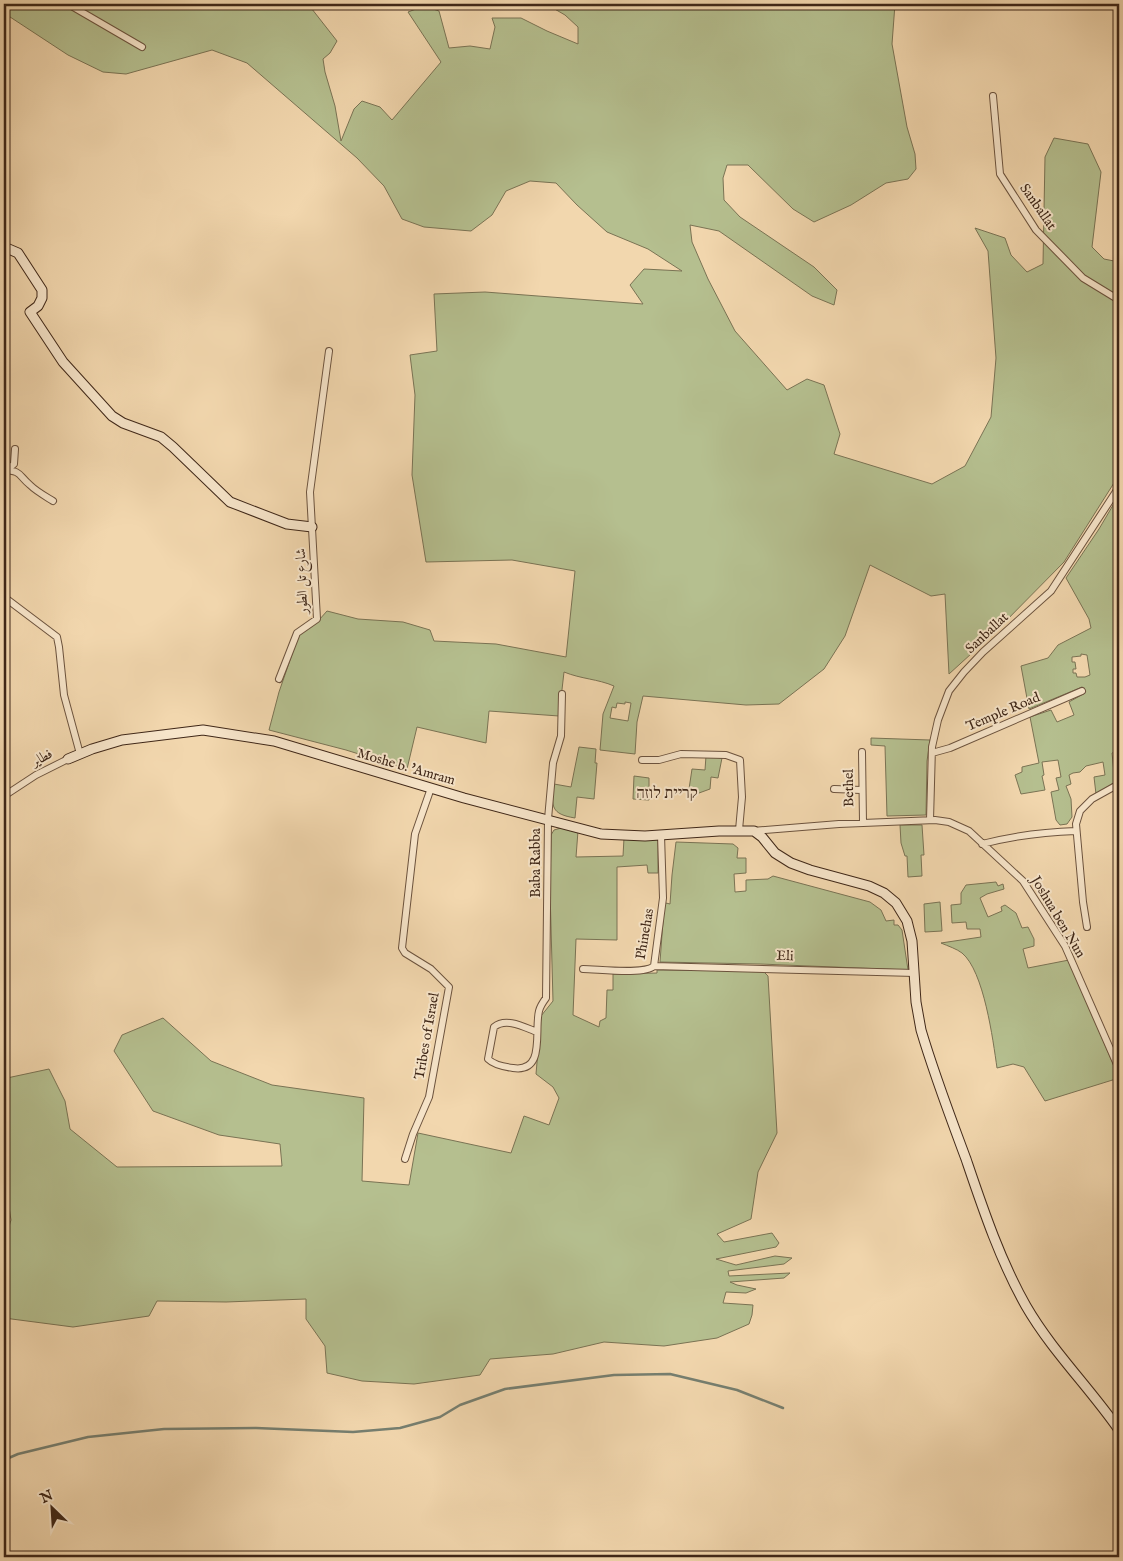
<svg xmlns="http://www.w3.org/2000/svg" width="1123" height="1561" viewBox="0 0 1123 1561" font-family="'IM FELL English',Amiri,'Frank Ruhl Libre',serif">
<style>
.green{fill:#b5bf8f;stroke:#7a7354;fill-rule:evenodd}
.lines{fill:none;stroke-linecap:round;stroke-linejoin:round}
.stream{stroke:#767f70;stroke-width:2.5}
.street-casing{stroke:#6c533e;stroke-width:8}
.secondary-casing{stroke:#3f2718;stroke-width:11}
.street{stroke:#f7e5ca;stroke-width:6}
.secondary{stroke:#f7e5ca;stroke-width:9}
.labels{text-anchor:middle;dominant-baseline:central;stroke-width:4;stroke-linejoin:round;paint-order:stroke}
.street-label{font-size:14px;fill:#3f2718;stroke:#f7e5ca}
.quarter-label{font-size:16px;fill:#3f2718;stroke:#f7e5ca}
</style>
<rect width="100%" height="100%" fill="#f2d7ae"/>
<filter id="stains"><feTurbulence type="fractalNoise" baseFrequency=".004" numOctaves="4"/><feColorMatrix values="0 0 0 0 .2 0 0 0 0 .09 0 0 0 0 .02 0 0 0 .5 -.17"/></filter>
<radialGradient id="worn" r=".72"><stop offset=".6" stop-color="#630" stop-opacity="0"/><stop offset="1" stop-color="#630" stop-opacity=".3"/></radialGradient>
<!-- green -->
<path class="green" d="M4,4H308L337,41L330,53L323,59L325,72L335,106L341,141L354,109L362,101L380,107L392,120L441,62L408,12L424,6L439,11L449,48L470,46L490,49L495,27L492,18H521L547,31L578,44V27L565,15L546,4H895L892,44L907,127L915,154L916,169L908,179L886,183L851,205L814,222L793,209L748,165H727L723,178L724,200L740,217L814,267L837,290L834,305L812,296L719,231L690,225L692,242L708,279L735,331L787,390L807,379L824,385L840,434L834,454L932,484L965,466L991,417L996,358L988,251L975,228L1005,238L1011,255L1027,272L1043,264L1045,157L1054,138L1088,144L1101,172L1092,247L1104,259L1119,262V475L1064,562L994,633L949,674L945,594L931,596L870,565L845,636L824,669L779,704L746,705L643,696L637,722L635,754L600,750L603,714L614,686C598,679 581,679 564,672L559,716L489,711L486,743L417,727L407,769L346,750L269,730L279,692L299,634L319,620L327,611L358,619L403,622L430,630L434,641L496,644L566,657L575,571L512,560L426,562L412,475L415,395L410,355L437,351L434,294L485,292L643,304L630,285L644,269L682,271L648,249L607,232L577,205L556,183L530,181L506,191L492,215L471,231L424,227L402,219L384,186L357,158L247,63L212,50L126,74L103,72L68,55L4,13ZM625,702L631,703L628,721L610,718L612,707L616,708L617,703L625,704Z
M1119,495V717L1115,719L1114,725L1116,741H1119V751L1112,753L1115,782L1096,794L1094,777L1105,775L1103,762L1086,766L1080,772L1073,773L1069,775L1071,784L1066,786L1071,799L1072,817L1067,824L1060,825L1056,820L1051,792L1059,790L1056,778L1061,777L1058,760L1042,762L1044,775L1042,776L1045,790L1021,794L1015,775L1022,772V767L1039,763L1030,717L1051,710L1057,722L1074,715L1069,702L1085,693L1082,687L1029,709L1021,666L1048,658L1058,645L1091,628L1089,619L1066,578L1099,529ZM1081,654L1087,655L1090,675L1085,677H1077L1076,673H1073V669H1076L1075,662H1072V657L1081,656Z
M871,738L930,740L927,761L926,815L887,816L885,746L871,745Z
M579,747L596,749L595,763H597L594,799L577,797L575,818C551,814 551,807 554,784L571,787Z
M706,756L722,758L718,778L711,777L710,789L699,793L691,792L689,789L692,769L705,770Z
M634,776L649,778V800L633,799Z
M900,825H922L924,855H921L922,876L908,877L907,856H905L901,843Z
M561,828L578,831L576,857L623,856L624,838L658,839V873H648L647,865L617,867V940L576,939L573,1015L599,1027L600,1021L606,1018L607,990H613V974L657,973V970L763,971L768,976L777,1133L758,1172L751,1219L717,1234L724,1242L772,1233L779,1243L776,1247L716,1259L736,1265L775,1256L792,1258L784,1264L728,1271L729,1276L790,1273L784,1278L730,1282L737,1285L756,1289L746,1293L726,1292L723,1303L753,1305L752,1315L749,1324L717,1338L664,1346L604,1342L553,1354L490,1359L480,1375L414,1384L362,1381L327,1373L325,1346L306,1319V1299L226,1302L157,1301L149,1316L73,1327L4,1318V1243L11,1220L4,1175V1081L7,1078L49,1069L65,1101L70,1129L117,1167L282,1166L280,1144L219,1135L153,1111L114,1051L122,1035L163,1018L211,1061L272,1085L364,1098L362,1181L409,1185L418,1133L511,1153L524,1116L549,1125L559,1098L553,1087L536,1074L541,1016L553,1001L550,890L551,835L554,830Z
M676,842L733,844L738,848L737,858H746V873L734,874L735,892L746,891V880L768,879L773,876L870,902L881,910L886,921L894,920V925H898L902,930L908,970L760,964L660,962L664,907L666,903L670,904L672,875Z
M996,882L998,886L1003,884L1004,889L987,894L980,898L988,917L1002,911L1001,907L1005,905L1016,913L1022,928L1028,927L1034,939V946L1023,949L1028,968L1069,960L1119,1078L1045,1101L1024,1067L1013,1064L997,1068C993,1040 984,971 962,953C957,949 948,946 941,943L981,937L980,929H967L966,922L952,923L951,905L961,904V893L966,885Z
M940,902L942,931L925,932L924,904Z"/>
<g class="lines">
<!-- stream -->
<path class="stream" d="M4,1460L18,1454L88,1437L164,1429L256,1428L353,1432L400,1428L440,1417L460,1405L505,1389L614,1375L670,1374L737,1390L783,1408"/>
<defs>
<path id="street" d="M68,4L142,47
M993,96L1000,174L1036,230L1083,278L1119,300
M4,470C22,471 18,475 30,485C36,491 45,496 53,501
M7,470L14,464L15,449
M4,597L57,637L59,647L64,695L80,754
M279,679L297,633L317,619L310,492L329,351
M862,752L863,822
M932,753L950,748L1082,691
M642,760H659L681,754L726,755L740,760L742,797L739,830
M834,789L861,790
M4,796L36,775L68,759
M930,820L932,747L938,720L949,691L964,672L983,652L1051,591L1119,487
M752,831L839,824L935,820L949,822L969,831L1023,881L1065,946L1119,1069
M982,844C1013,836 1044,832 1076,831
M1087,927L1083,902L1076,824L1080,811L1092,799L1119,784
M654,966L915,973
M583,969C598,969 644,975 654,966L663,898L661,835
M537,1032C524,1027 506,1017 494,1027L488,1059C494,1065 505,1067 513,1068C546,1073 534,1031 539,1011C540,1007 543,1002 546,998L548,819L553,763L561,736L562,694
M405,1159L413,1134L429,1097L449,987L431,969L405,953L402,948L415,834L431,788"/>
<path id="secondary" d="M4,247L18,253L42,290V298L38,306L30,312L63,362L112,416L123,423L161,437L173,447L230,502L287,524L312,527
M68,759L92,749L122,740L203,730L274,741L464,798L601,834L645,836L719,831H754L762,837L775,853L791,863L810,870L869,886L884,893L896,903L907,921L912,941L916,1002L921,1030C934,1074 950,1116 966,1159C983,1209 1000,1260 1026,1306C1052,1351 1090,1388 1119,1430"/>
</defs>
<!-- street casing -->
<use href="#street" class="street-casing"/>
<!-- secondary casing -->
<use href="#secondary" class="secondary-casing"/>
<!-- street -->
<use href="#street" class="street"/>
<!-- secondary -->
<use href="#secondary" class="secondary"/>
</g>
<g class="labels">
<!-- street labels -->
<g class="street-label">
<text transform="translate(1038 207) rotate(55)">Sanballat</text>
<text transform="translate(302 581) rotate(-92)">شارع تل الطور</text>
<text transform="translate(987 633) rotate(-43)">Sanballat</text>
<text transform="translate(1003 712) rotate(-23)">Temple Road</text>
<text transform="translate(42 758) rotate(-28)">فطاير</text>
<text transform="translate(406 767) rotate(16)">Moshe b. 'Amram</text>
<text transform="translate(849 788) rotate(-91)">Bethel</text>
<text transform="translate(536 863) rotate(-90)">Baba Rabba</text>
<text transform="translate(1058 917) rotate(59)">Joshua ben Nun</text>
<text transform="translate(645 934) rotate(-80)">Phinehas</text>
<text transform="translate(785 956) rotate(2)">Eli</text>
<text transform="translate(427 1036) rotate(-80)">Tribes of Israel</text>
</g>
<!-- quarter labels -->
<g class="quarter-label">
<text x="667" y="794">קריית לוזה</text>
</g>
</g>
<!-- margin -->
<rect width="1123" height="1561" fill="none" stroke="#f2d7ae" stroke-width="20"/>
<rect x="5" y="5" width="1113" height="1551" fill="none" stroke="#3f2718" stroke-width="2.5"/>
<rect x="10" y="10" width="1103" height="1541" fill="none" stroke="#3f2718"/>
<!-- north arrow -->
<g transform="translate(52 1508) rotate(335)" stroke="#f7e5ca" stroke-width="4" paint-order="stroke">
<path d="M0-4L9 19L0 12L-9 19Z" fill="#3f2718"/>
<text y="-8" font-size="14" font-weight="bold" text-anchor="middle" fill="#3f2718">N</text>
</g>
<rect width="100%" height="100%" filter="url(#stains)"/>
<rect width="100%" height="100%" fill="url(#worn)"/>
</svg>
